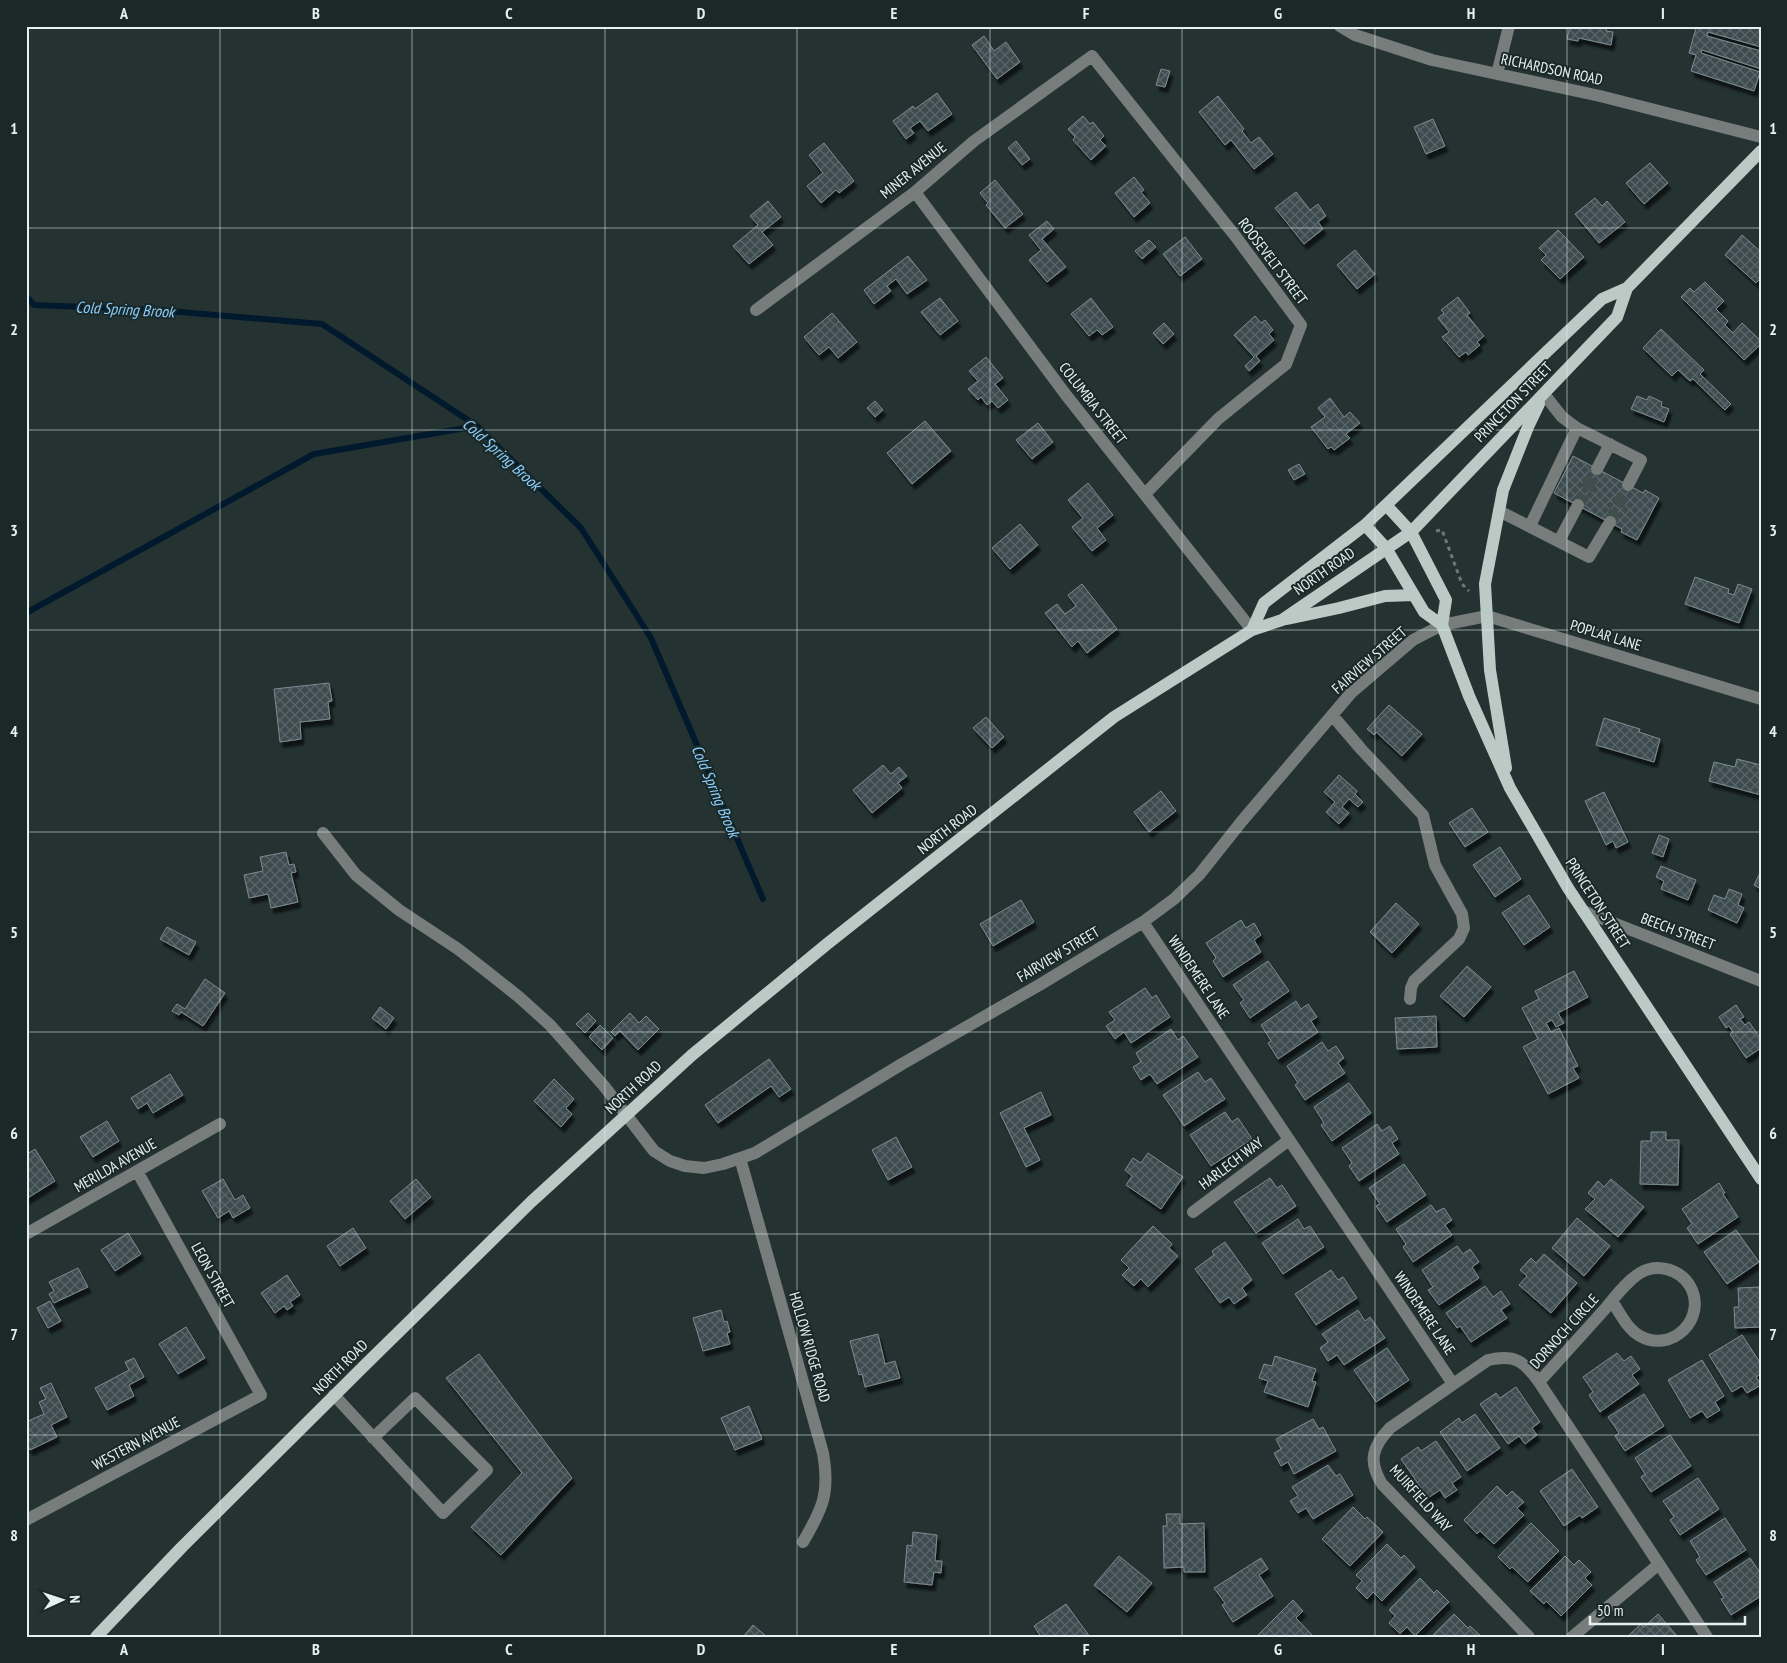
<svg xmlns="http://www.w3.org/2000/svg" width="1787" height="1663" viewBox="0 0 1787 1663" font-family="'PT Sans Narrow',sans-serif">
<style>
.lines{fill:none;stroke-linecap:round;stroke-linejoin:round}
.stream{stroke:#00192d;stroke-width:6}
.building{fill:url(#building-cross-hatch);stroke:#7c8c91;filter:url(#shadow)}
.minor-tunnel{stroke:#414e4e;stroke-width:12;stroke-dasharray:12 6;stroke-linecap:butt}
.path{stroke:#6c7979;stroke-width:3;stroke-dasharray:4 4;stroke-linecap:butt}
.minor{stroke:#767d7a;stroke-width:12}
.major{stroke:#bccac5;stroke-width:12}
.grid{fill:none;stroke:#e7f0f0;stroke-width:1;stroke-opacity:0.55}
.labels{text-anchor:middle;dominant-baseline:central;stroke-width:4;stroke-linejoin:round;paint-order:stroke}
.street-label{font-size:15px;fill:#e7f0f0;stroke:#1a2928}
.water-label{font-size:16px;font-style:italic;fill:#8bcefe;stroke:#1a2928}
.neatline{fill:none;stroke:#e7f0f0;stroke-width:2}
.grid-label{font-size:16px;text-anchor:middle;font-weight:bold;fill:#e7f0f0}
</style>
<defs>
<pattern id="building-cross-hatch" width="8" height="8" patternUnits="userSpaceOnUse" patternTransform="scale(1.25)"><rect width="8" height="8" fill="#3d4c50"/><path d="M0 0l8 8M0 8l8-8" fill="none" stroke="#59666a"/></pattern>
<filter id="shadow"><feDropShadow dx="3" dy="5.5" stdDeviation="1" flood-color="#0009"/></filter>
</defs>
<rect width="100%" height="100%" fill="#243232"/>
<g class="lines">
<!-- stream -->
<path class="stream" d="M26,296L34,305L157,310L322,324L477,426L581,528L651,638L763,899
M26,613L314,454L477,426"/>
</g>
<!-- building -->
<path class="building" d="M1570,26H1607L1606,31L1613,32L1611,45L1579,38L1578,41L1567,39Z
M1690,26H1761V47L1708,32L1707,36L1761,51V69L1702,50L1701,53L1760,72L1754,91L1691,71L1696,55L1689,53L1696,28Z
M984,36L994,51L1006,42L1020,62L997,79L972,45Z
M1161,69L1170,71L1165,87L1156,85Z
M937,93L952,114L928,131L920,121L910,128L914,133L906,139L893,121L913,106L915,109Z
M1218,96L1244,129L1242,131L1251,143L1259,137L1273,154L1254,169L1231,140L1225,145L1199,112Z
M1083,116L1090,124L1093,122L1104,136L1100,140L1106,146L1091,160L1073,140L1075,137L1068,129Z
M1433,119L1445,146L1426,154L1414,127Z
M1016,141L1030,159L1022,165L1008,148Z
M824,143L854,181L839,193L836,190L821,203L807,186L823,173L809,155Z
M1650,163L1668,183L1644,204L1626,183Z
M1134,177L1144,190L1141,192L1150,203L1134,217L1115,193Z
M995,180L1023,214L1005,228L986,205L988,203L980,193Z
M1296,192L1310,210L1318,204L1326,216L1318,222L1323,229L1304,244L1275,208Z
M1595,198L1602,206L1607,201L1625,222L1599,243L1575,214Z
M768,201L781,217L762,232L773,245L749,264L733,246L758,225L750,216Z
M1047,221L1054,229L1042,239L1066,267L1047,282L1029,260L1041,250L1029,235Z
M1558,230L1584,257L1560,279L1541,260L1546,255L1539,248Z
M1742,235L1761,252V282L1759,280L1756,283L1725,255Z
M1185,237L1202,259L1180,276L1163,254Z
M1149,240L1156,247L1142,259L1135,251Z
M1355,250L1375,274L1357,289L1337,265Z
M908,256L927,280L907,294L896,279L887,286L891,291L874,304L864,290Z
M1705,282L1724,301L1716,309L1728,321L1725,325L1733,333L1742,323L1761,341V344L1744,360L1681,297L1690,288L1694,292Z
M1458,297L1470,313L1467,315L1484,336L1477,342L1480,345L1468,355L1466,352L1459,357L1442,337L1449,332L1438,318L1444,313L1441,310Z
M940,298L958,321L940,335L921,312Z
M1091,298L1113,327L1102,335L1097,330L1089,336L1071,314Z
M832,313L857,342L838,358L829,347L819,355L804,337Z
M1255,316L1261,323L1265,320L1273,330L1269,334L1274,340L1256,356L1260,361L1249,371L1245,366L1254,357L1234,335Z
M1164,323L1174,334L1163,344L1153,333Z
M1661,329L1704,370L1700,374L1731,404L1725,410L1693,379L1690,381L1678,370L1672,376L1643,348Z
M986,357L1003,378L995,384L1008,400L998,408L992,401L987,405L981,397L978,400L968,389L978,381L969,371Z
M1637,396L1647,400L1649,396L1662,402L1661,406L1669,409L1664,422L1631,409Z
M1330,398L1344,417L1350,412L1360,423L1346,434L1350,438L1334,450L1331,447L1328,449L1311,427L1325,417L1318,408Z
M875,401L883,410L875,417L867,408Z
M925,421L951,451L912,484L887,453Z
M1038,423L1053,442L1032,459L1016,440Z
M1573,456L1643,493L1645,490L1659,498L1637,540L1621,532L1622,529L1554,493Z
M1299,464L1305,474L1294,480L1288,470Z
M1088,483L1113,515L1097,528L1106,540L1092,551L1072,527L1083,518L1068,500Z
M1020,524L1038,545L1010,569L992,548Z
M1695,577L1729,589L1728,593L1734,595L1738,584L1752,589L1739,623L1685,604Z
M1082,584L1117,629L1087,653L1078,641L1072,647L1045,613L1057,604L1065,614L1076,606L1068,595Z
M329,683L332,701L328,702L330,719L300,722L301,739L280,742L274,689Z
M1389,705L1422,734L1402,756L1376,732L1374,735L1367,729Z
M986,717L1004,737L992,748L973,728Z
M1604,718L1640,729L1639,732L1660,739L1654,762L1596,745Z
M1737,759L1761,765V795L1709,781L1714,762L1735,767Z
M883,765L891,774L899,767L907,776L898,783L902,788L872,813L853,790Z
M1339,775L1357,791L1355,794L1363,802L1358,807L1349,799L1342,807L1349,813L1339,824L1326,812L1335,802L1324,792Z
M1161,791L1176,811L1149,832L1134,812Z
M1604,792L1628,842L1616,848L1613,841L1606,845L1585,801Z
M1472,808L1488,832L1465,847L1449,823Z
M1659,835L1669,839L1663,857L1652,853Z
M1500,847L1521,879L1495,897L1473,865Z
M286,852L289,865L294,864L296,872L291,873L298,902L271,908L268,894L249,898L244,875L263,871L260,857Z
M1661,866L1696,880L1688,900L1661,889L1664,881L1656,877Z
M1761,871V889L1754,885Z
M1729,889L1742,894L1738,905L1744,908L1737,923L1708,910L1714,895L1725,899Z
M1529,895L1550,927L1524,945L1502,913Z
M1021,900L1034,922L993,946L980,924Z
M1396,903L1419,924L1392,953L1370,932Z
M1241,920L1246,928L1254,923L1261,935L1254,940L1261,952L1223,977L1213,961L1216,958L1206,943Z
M167,927L196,942L189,955L160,939Z
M1268,961L1289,991L1250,1018L1240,1003L1244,1000L1233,985Z
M1467,966L1491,987L1464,1017L1440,996Z
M1574,971L1588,997L1558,1013L1564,1023L1556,1027L1552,1020L1546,1023L1551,1032L1559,1028L1578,1066L1573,1068L1579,1078L1548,1094L1523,1047L1538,1039L1522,1008L1539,999L1535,991Z
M205,979L225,993L203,1026L181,1012L179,1015L172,1011L177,1004L185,1009Z
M1145,988L1152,998L1156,995L1170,1017L1131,1043L1124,1032L1115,1039L1106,1026L1115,1020L1109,1012Z
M1296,1001L1301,1009L1308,1004L1317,1017L1311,1021L1318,1032L1278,1059L1268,1043L1271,1041L1261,1025Z
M1736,1005L1744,1017L1740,1019L1745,1025L1749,1022L1761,1039V1048L1746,1058L1730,1034L1733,1032L1729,1026L1726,1028L1719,1017Z
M380,1007L394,1018L386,1029L372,1018Z
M588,1013L596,1021L585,1033L576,1024Z
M630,1013L639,1023L646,1016L659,1029L638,1050L620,1031L615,1036L611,1032Z
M1436,1016L1437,1047L1397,1049L1395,1018Z
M600,1025L613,1038L602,1050L589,1037Z
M1171,1029L1178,1040L1183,1036L1198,1057L1157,1084L1150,1074L1141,1080L1133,1067L1141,1062L1136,1053Z
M1322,1042L1328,1051L1336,1046L1344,1058L1338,1063L1345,1073L1305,1100L1295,1085L1298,1083L1287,1066Z
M769,1059L791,1089L779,1097L771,1086L718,1123L705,1105Z
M1198,1072L1205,1082L1211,1078L1225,1099L1184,1126L1163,1095Z
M170,1074L183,1095L153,1113L147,1103L138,1109L131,1098Z
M554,1079L574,1099L566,1108L572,1114L561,1127L534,1101Z
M1349,1083L1371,1113L1332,1141L1321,1125L1324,1123L1314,1107Z
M1041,1092L1051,1115L1024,1128L1040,1160L1026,1167L1000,1113Z
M1225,1112L1232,1122L1238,1118L1252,1139L1211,1166L1190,1135Z
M107,1121L119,1141L93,1157L80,1137Z
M1377,1124L1382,1131L1390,1126L1398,1139L1392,1143L1399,1154L1359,1181L1349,1166L1352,1163L1342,1148Z
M1651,1132H1666V1140H1679L1678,1185L1640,1184L1641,1141H1651Z
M896,1137L912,1167L888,1180L872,1150Z
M35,1149L55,1181L26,1199V1170L28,1169L26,1166V1155Z
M1148,1153L1183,1177L1161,1209L1126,1185L1132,1176L1125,1170L1133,1158L1141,1163Z
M1404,1164L1426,1195L1387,1222L1376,1206L1380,1204L1369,1188Z
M1270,1178L1277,1188L1282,1185L1296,1206L1256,1233L1234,1202Z
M223,1179L235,1200L243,1195L250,1208L233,1218L229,1211L218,1218L202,1191Z
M416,1179L431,1197L405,1219L390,1201Z
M1611,1179L1644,1207L1618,1237L1585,1209L1595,1199L1588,1193L1598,1181L1604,1187Z
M1719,1183L1725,1193L1723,1194L1738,1217L1698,1244L1687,1228L1692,1224L1682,1209Z
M1431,1205L1436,1212L1444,1208L1452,1220L1445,1225L1452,1235L1413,1262L1403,1247L1406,1244L1396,1229Z
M1577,1218L1610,1246L1584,1276L1552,1248Z
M1298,1219L1304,1229L1310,1226L1324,1247L1283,1274L1262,1243Z
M1153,1226L1172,1244L1169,1248L1178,1256L1148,1287L1141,1279L1134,1286L1122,1275L1129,1268L1121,1260Z
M353,1228L366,1248L340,1266L327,1246Z
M1736,1230L1759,1262L1727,1284L1704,1252Z
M128,1233L141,1254L115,1271L101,1250Z
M1225,1242L1252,1280L1242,1288L1247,1295L1234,1304L1229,1297L1220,1303L1195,1269L1214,1255L1212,1251Z
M1457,1246L1463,1254L1470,1249L1479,1262L1472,1267L1479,1278L1439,1305L1428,1290L1433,1287L1422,1270Z
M1544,1254L1577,1283L1551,1313L1519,1285L1527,1276L1520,1270L1531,1258L1536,1263Z
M78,1268L88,1287L54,1303L49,1294L54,1291L49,1282Z
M1331,1270L1338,1280L1343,1277L1357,1298L1316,1325L1295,1294Z
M287,1275L300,1295L290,1302L293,1306L287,1310L284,1306L275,1313L261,1293Z
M1485,1286L1493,1297L1501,1291L1510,1304L1501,1310L1507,1318L1471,1342L1460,1326L1457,1328L1446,1313Z
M1761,1287V1327L1735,1328L1734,1307H1739L1738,1288Z
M50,1301L61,1321L48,1328L37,1308Z
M721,1310L724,1322L727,1321L730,1332L727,1333L730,1344L703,1351L693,1318Z
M1358,1310L1365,1321L1370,1317L1385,1338L1344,1365L1337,1355L1328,1361L1320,1348L1328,1342L1322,1334Z
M186,1327L205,1358L178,1374L159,1344Z
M878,1334L885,1364L895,1361L900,1378L865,1387L862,1374L859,1375L850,1341Z
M1742,1335L1761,1364V1374L1756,1377L1761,1385L1747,1393L1742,1386L1732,1392L1709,1355Z
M1387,1348L1409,1380L1376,1402L1354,1370Z
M1617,1353L1624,1361L1631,1356L1640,1369L1632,1375L1639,1384L1600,1412L1589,1395L1593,1392L1583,1377Z
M479,1354L572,1478L501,1555L471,1527L522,1473L446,1378Z
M1275,1356L1316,1369L1312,1381L1316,1382L1308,1407L1264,1392L1268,1381L1259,1378L1264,1364L1272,1366Z
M134,1358L144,1377L129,1385L134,1396L107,1410L95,1388L129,1370L125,1362Z
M1702,1360L1724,1396L1715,1402L1720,1410L1707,1418L1702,1411L1690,1418L1668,1380Z
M51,1383L67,1417L51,1425L57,1437L30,1450L28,1446L26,1447V1422L44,1414L39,1402L46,1399L40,1388Z
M1516,1387L1540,1422L1532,1428L1537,1435L1525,1444L1519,1436L1508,1444L1480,1404L1496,1393L1500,1398Z
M1644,1394L1664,1426L1625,1451L1615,1436L1619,1433L1608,1417Z
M749,1406L762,1439L735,1450L721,1418Z
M1475,1414L1500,1448L1467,1471L1440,1432L1459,1418L1462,1423Z
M1313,1419L1319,1429L1323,1427L1336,1451L1294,1474L1288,1462L1281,1466L1274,1453L1281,1449L1276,1439Z
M1670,1435L1691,1466L1651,1492L1641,1477L1645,1474L1635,1458Z
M1436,1441L1461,1477L1452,1483L1457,1490L1445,1498L1440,1490L1428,1498L1401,1459L1418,1447L1421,1451Z
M1328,1465L1336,1476L1340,1474L1353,1495L1313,1519L1306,1508L1298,1513L1290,1501L1298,1496L1292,1487Z
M1572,1469L1598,1507L1582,1518L1580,1515L1564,1526L1540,1491Z
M1698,1478L1719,1509L1680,1535L1670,1520L1674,1517L1663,1501Z
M1497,1486L1507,1496L1512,1491L1524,1502L1517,1508L1524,1515L1494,1544L1480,1531L1477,1534L1464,1520Z
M1353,1507L1365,1519L1367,1517L1383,1532L1350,1566L1322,1539Z
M1166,1514H1180V1524L1204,1523L1205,1572H1184V1567L1164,1568L1163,1526H1167Z
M1725,1518L1746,1550L1706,1575L1696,1560L1700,1557L1690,1541Z
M1531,1523L1559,1551L1528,1582L1512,1567L1510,1569L1498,1557Z
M913,1532L937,1535L935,1561H942L941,1573L934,1572L932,1585L904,1582L907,1545L912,1546Z
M1387,1544L1401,1558L1404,1555L1415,1567L1382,1601L1373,1592L1367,1599L1356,1588L1362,1581L1356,1575Z
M1119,1556L1152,1583L1127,1612L1094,1585Z
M1565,1556L1574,1565L1579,1560L1591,1572L1585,1578L1592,1585L1561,1616L1546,1601L1544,1604L1530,1591Z
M1261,1558L1268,1569L1259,1575L1273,1596L1233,1622L1222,1605L1225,1603L1214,1588Z
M1750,1558L1761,1574V1596L1731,1615L1721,1599L1724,1598L1714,1582Z
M1420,1578L1434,1593L1437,1590L1449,1602L1415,1636L1407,1627L1400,1634L1389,1623L1395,1616L1389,1610Z
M1293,1600L1303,1611L1296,1618L1312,1635L1311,1637H1256Z
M1066,1604L1090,1637H1041L1034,1626Z
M1454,1614L1468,1628L1470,1626L1482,1637H1431Z
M1658,1614L1678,1637H1627L1641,1624L1644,1627Z
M753,1625L767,1637H743Z"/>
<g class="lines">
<!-- minor-tunnel -->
<path class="minor-tunnel" d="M1578,505L1597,469
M1610,522L1628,485"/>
<!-- path -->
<path class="path" d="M1436,531L1442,530L1462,584L1469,591"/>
<!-- minor -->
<path class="minor" d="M1340,26L1355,35L1432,60L1600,96L1761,137
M1497,74L1509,26
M915,192L1066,395L1252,630
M756,310L915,192L974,141L1092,56L1236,237L1301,325L1286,364L1218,419L1145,494
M1544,394L1562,417L1577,428L1641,460L1628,485
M1597,469L1610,444
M1499,511L1589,557L1610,522
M1530,526L1577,428
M1559,541L1578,505
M1332,715L1361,749L1423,815L1435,865L1462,914L1464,928L1459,939L1414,981L1411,988L1410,999
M323,833L356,875L399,910L458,949L490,974L519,997L550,1025L604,1086L654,1151L670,1161L685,1166L704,1168L723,1164L755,1153L902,1064L1041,984L1143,922L1174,899L1199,875L1242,821L1351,693L1413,640L1442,625L1487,616L1761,699
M1583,911L1761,981
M1143,922L1453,1384
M740,1158L823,1453C830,1493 823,1508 803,1542
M1193,1212L1289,1140
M26,1234L220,1124
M1539,1382C1561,1358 1583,1333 1605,1309C1615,1297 1627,1281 1640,1273C1657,1263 1680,1269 1690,1286C1708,1318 1672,1354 1640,1336C1627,1329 1620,1313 1612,1301
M334,1395L443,1513L487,1470L415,1398L373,1438
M26,1520L261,1395L137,1171
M1529,1637L1382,1484C1368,1461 1372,1447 1390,1428L1488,1360C1515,1354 1524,1361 1539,1382L1707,1637
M1572,1637L1659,1564"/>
<!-- major -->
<path class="major" d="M1386,505L1411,532L1446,600L1442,625L1469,696L1510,788L1568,888L1761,1179
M1365,525L1386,548L1424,612L1442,625
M1287,619L1339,608L1385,596L1414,595
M1252,630L1264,603L1365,525L1602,299L1627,288L1761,151
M1506,768L1490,670L1485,584L1503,490L1528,427L1539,404
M96,1637L182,1547L363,1367L531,1202L692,1055L827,944L1114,717L1252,630L1282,620L1411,532L1617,317L1627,288"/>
</g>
<!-- grid -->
<path class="grid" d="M220,26V1637M412,26V1637M605,26V1637M797,26V1637M990,26V1637M1182,26V1637M1375,26V1637M1567,26V1637M26,228H1761M26,430H1761M26,630H1761M26,832H1761M26,1032H1761M26,1234H1761M26,1435H1761"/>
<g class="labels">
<!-- street labels -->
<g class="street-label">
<text transform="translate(1552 69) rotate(12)">RICHARDSON ROAD</text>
<text transform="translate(913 170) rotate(-39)">MINER AVENUE</text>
<text transform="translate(1273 261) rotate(53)">ROOSEVELT STREET</text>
<text transform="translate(1513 402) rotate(-46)">PRINCETON STREET</text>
<text transform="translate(1093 403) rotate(52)">COLUMBIA STREET</text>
<text transform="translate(1324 571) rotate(-35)">NORTH ROAD</text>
<text transform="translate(1606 635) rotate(17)">POPLAR LANE</text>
<text transform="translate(1369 660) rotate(-41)">FAIRVIEW STREET</text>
<text transform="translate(947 829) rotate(-38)">NORTH ROAD</text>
<text transform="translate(1598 903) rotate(57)">PRINCETON STREET</text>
<text transform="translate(1678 931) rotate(21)">BEECH STREET</text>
<text transform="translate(1058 954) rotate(-31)">FAIRVIEW STREET</text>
<text transform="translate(1199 977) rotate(56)">WINDEMERE LANE</text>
<text transform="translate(633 1087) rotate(-43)">NORTH ROAD</text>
<text transform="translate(1231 1163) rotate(-37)">HARLECH WAY</text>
<text transform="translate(115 1165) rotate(-30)">MERILDA AVENUE</text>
<text transform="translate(213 1275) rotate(61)">LEON STREET</text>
<text transform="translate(1425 1313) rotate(56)">WINDEMERE LANE</text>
<text transform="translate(1564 1331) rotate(-48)">DORNOCH CIRCLE</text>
<text transform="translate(810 1347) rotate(74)">HOLLOW RIDGE ROAD</text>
<text transform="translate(340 1367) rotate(-45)">NORTH ROAD</text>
<text transform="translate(136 1443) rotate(-28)">WESTERN AVENUE</text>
<text transform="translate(1421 1498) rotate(48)">MUIRFIELD WAY</text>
</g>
<!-- water labels -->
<g class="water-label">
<text transform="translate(125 309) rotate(3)">Cold Spring Brook</text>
<text transform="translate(502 454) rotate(42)">Cold Spring Brook</text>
<text transform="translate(716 791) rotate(67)">Cold Spring Brook</text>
</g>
</g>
<!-- border -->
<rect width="1787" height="1663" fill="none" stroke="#1a2928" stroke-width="55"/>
<!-- north arrow -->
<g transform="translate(62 1600) rotate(87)" stroke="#1a2928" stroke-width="4" paint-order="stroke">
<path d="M0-4L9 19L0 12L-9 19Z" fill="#e7f0f0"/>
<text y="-8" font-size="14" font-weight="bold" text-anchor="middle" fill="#e7f0f0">N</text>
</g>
<!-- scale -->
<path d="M1590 1616v8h155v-8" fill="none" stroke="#e7f0f0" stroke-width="2.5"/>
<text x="1597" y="1616" font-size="15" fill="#e7f0f0" stroke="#1a2928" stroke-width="4" paint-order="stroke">50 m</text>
<rect x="28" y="28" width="1732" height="1608" class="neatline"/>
<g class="grid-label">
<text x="124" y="19">A</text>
<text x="316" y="19">B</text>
<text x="509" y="19">C</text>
<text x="701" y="19">D</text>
<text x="894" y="19">E</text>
<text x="1086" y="19">F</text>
<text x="1278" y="19">G</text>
<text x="1471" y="19">H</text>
<text x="1663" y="19">I</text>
<text x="14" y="134">1</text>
<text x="1773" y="134">1</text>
<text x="14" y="335">2</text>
<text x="1773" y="335">2</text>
<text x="14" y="536">3</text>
<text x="1773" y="536">3</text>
<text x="14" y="737">4</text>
<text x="1773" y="737">4</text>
<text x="14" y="938">5</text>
<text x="1773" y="938">5</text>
<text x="14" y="1139">6</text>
<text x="1773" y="1139">6</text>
<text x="14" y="1340">7</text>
<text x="1773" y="1340">7</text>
<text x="14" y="1541">8</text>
<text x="1773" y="1541">8</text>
<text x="124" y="1655">A</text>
<text x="316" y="1655">B</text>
<text x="509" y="1655">C</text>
<text x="701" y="1655">D</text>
<text x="894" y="1655">E</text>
<text x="1086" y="1655">F</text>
<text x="1278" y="1655">G</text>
<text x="1471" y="1655">H</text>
<text x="1663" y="1655">I</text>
</g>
</svg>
